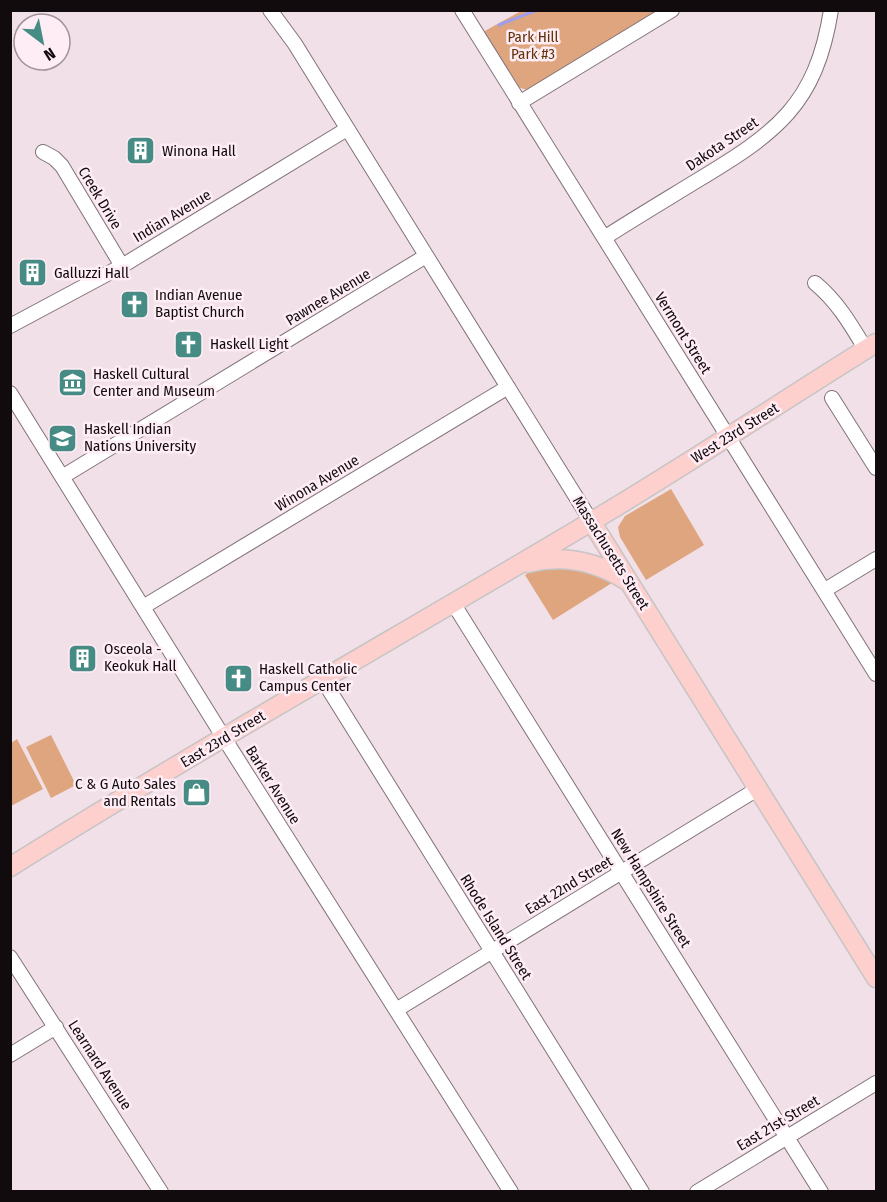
<svg xmlns="http://www.w3.org/2000/svg" width="887" height="1202" viewBox="0 0 887 1202" font-family="'Fira Sans Condensed',sans-serif">
<style>
.green{fill:#dea57e}
.lines{fill:none;stroke-linecap:round;stroke-linejoin:round}
.stream{stroke:#9f9eec;stroke-width:3}
.minor-casing{stroke:#817279;stroke-width:16}
.major-casing{stroke:#c6c4c5;stroke-width:21}
.minor{stroke:#fff;stroke-width:14}
.major{stroke:#fdd0cd;stroke-width:18}
.labels{text-anchor:middle;dominant-baseline:central;stroke-width:5;stroke-linejoin:round;paint-order:stroke}
.park-label{font-size:15px;fill:#623209;stroke:#ffedf5}
.street-label{font-size:15px;fill:#110b0e;stroke:#ffedf5}
.poi-label{font-size:15px;fill:#110b0e;stroke:#ffedf5;text-anchor:start}
</style>
<rect width="100%" height="100%" fill="#f1e0e8"/>
<!-- green -->
<path class="green" d="M652,10L656,15L527,90L518,87L515,84L483,32L521,11Z
M671,489L704,545L646,580L620,537L618,527L625,516Z
M569,563L615,581L553,620L525,575L535,569Z
M51,735L76,785L51,798L26,747Z
M17,739L43,789L11,806V743Z"/>
<g class="lines">
<!-- stream -->
<path class="stream" d="M499,25L537,10"/>
<defs>
<path id="minor" d="M270,10L295,44L316,78L591,521
M462,10L876,674
M519,103L672,10
M43,152L54,158L62,166L122,266
M604,238C635,218 667,199 698,180C776,133 816,105 831,10
M815,283C838,302 851,325 866,350
M10,326L122,266L347,129
M10,393L224,738L511,1192
M832,398L876,468
M62,477L426,256
M825,590L876,559
M453,603L821,1192
M143,607L508,387
M323,680L642,1192
M10,957L161,1192
M396,1010L759,788
M10,1055L56,1027
M697,1192L876,1083"/>
<path id="major" d="M591,521L876,978
M528,563C564,554 596,561 627,581
M10,867C207,744 410,630 609,511C699,457 787,398 876,343"/>
</defs>
<!-- minor casing -->
<use href="#minor" class="minor-casing"/>
<!-- major casing -->
<use href="#major" class="major-casing"/>
<!-- minor -->
<use href="#minor" class="minor"/>
<!-- major -->
<use href="#major" class="major"/>
</g>
<!-- icons -->
<defs>
<symbol id="building-square" viewBox="-11 -11 22 22"><rect x="-9" y="-9" width="18" height="18" rx="4" fill="#468c84" stroke="#ffedf5"/><path d="M-4-6H4V6H1V3H-1V6H-4ZM-2.5-4.3h1.7v1.8h-1.7ZM.8-4.3h1.7v1.8H.8ZM-2.5-1h1.7V.8h-1.7ZM.8-1h1.7V.8H.8Z" fill="#fff"/></symbol>
<symbol id="church-square" viewBox="-11 -11 22 22"><rect x="-9" y="-9" width="18" height="18" rx="4" fill="#468c84" stroke="#ffedf5"/><path d="M-1.2-6h2.4v3.5h3.3v2.4h-3.3V6h-2.4V-.1h-3.3v-2.4h3.3Z" fill="#fff"/></symbol>
<symbol id="museum-square" viewBox="-11 -11 22 22"><rect x="-9" y="-9" width="18" height="18" rx="4" fill="#468c84" stroke="#ffedf5"/><path d="M0-6L6-3V-2H-6V-3ZM-5-1h2V3h-2ZM-1-1h2V3h-2ZM3-1h2V3H3ZM-6 4H6V6H-6Z" fill="#fff"/></symbol>
<symbol id="university-square" viewBox="-11 -11 22 22"><rect x="-9" y="-9" width="18" height="18" rx="4" fill="#468c84" stroke="#ffedf5"/><path d="M0-5L7-2L0 1L-7-2ZM-4 1L0 2.5L4 1V4Q0 6-4 4Z" fill="#fff"/></symbol>
<symbol id="shop-square" viewBox="-11 -11 22 22"><rect x="-9" y="-9" width="18" height="18" rx="4" fill="#468c84" stroke="#ffedf5"/><path d="M-5-2.5h2.3a2.7 3.5 0 0 1 5.4 0H5L5.5 6h-11ZM-1.5-2.5h3a1.5 2.3 0 0 0-3 0Z" fill="#fff"/></symbol>
</defs>
<g fill-rule="evenodd">
<use href="#building-square" x="124" y="134" width="33" height="33"/>
<use href="#building-square" x="16" y="256" width="33" height="33"/>
<use href="#church-square" x="118" y="288" width="33" height="33"/>
<use href="#church-square" x="172" y="328" width="33" height="33"/>
<use href="#museum-square" x="56" y="366" width="33" height="33"/>
<use href="#university-square" x="46" y="422" width="33" height="33"/>
<use href="#building-square" x="66" y="642" width="33" height="33"/>
<use href="#church-square" x="222" y="662" width="33" height="33"/>
<use href="#shop-square" x="180" y="776" width="33" height="33"/>
</g>
<g class="labels">
<!-- park labels -->
<g class="park-label">
<text x="533" y="37">Park Hill<tspan x="533" dy="17">Park #3</tspan></text>
</g>
<!-- street labels -->
<g class="street-label">
<text transform="translate(722 144) rotate(-34)">Dakota Street</text>
<text transform="translate(100 198) rotate(59)">Creek Drive</text>
<text transform="translate(172 216) rotate(-31)">Indian Avenue</text>
<text transform="translate(328 297) rotate(-31)">Pawnee Avenue</text>
<text transform="translate(683 333) rotate(58)">Vermont Street</text>
<text transform="translate(735 433) rotate(-32)">West 23rd Street</text>
<text transform="translate(317 483) rotate(-31)">Winona Avenue</text>
<text transform="translate(611 553) rotate(58)">Massachusetts Street</text>
<text transform="translate(223 739) rotate(-31)">East 23rd Street</text>
<text transform="translate(273 785) rotate(58)">Barker Avenue</text>
<text transform="translate(569 885) rotate(-31)">East 22nd Street</text>
<text transform="translate(651 888) rotate(58)">New Hampshire Street</text>
<text transform="translate(496 927) rotate(58)">Rhode Island Street</text>
<text transform="translate(100 1065) rotate(57)">Learnard Avenue</text>
<text transform="translate(778 1123) rotate(-31)">East 21st Street</text>
</g>
<!-- poi labels -->
<g class="poi-label">
<text x="162" y="151">Winona Hall</text>
<text x="54" y="273">Galluzzi Hall</text>
<text x="155" y="295">Indian Avenue<tspan x="155" dy="17">Baptist Church</tspan></text>
<text x="210" y="344">Haskell Light</text>
<text x="93" y="374">Haskell Cultural<tspan x="93" dy="17">Center and Museum</tspan></text>
<text x="84" y="429">Haskell Indian<tspan x="84" dy="17">Nations University</tspan></text>
<text x="104" y="649">Osceola -<tspan x="104" dy="17">Keokuk Hall</tspan></text>
<text x="259" y="669">Haskell Catholic<tspan x="259" dy="17">Campus Center</tspan></text>
<text x="176" y="784" text-anchor="end">C &amp; G Auto Sales<tspan x="176" dy="17">and Rentals</tspan></text>
</g>
</g>
<!-- border -->
<rect width="887" height="1202" fill="none" stroke="#110b0e" stroke-width="24"/>
<!-- north arrow -->
<g transform="translate(42 42) rotate(148)"><circle r="28" fill="#ffedf5" stroke="#a09399" stroke-width="1.5"/>
<path d="M0-4.5L10 22L0 15L-10 22Z" fill="#468c84"/>
<text y="-9" font-size="16" font-weight="bold" text-anchor="middle" fill="#110b0e">N</text>
</g>
</svg>
